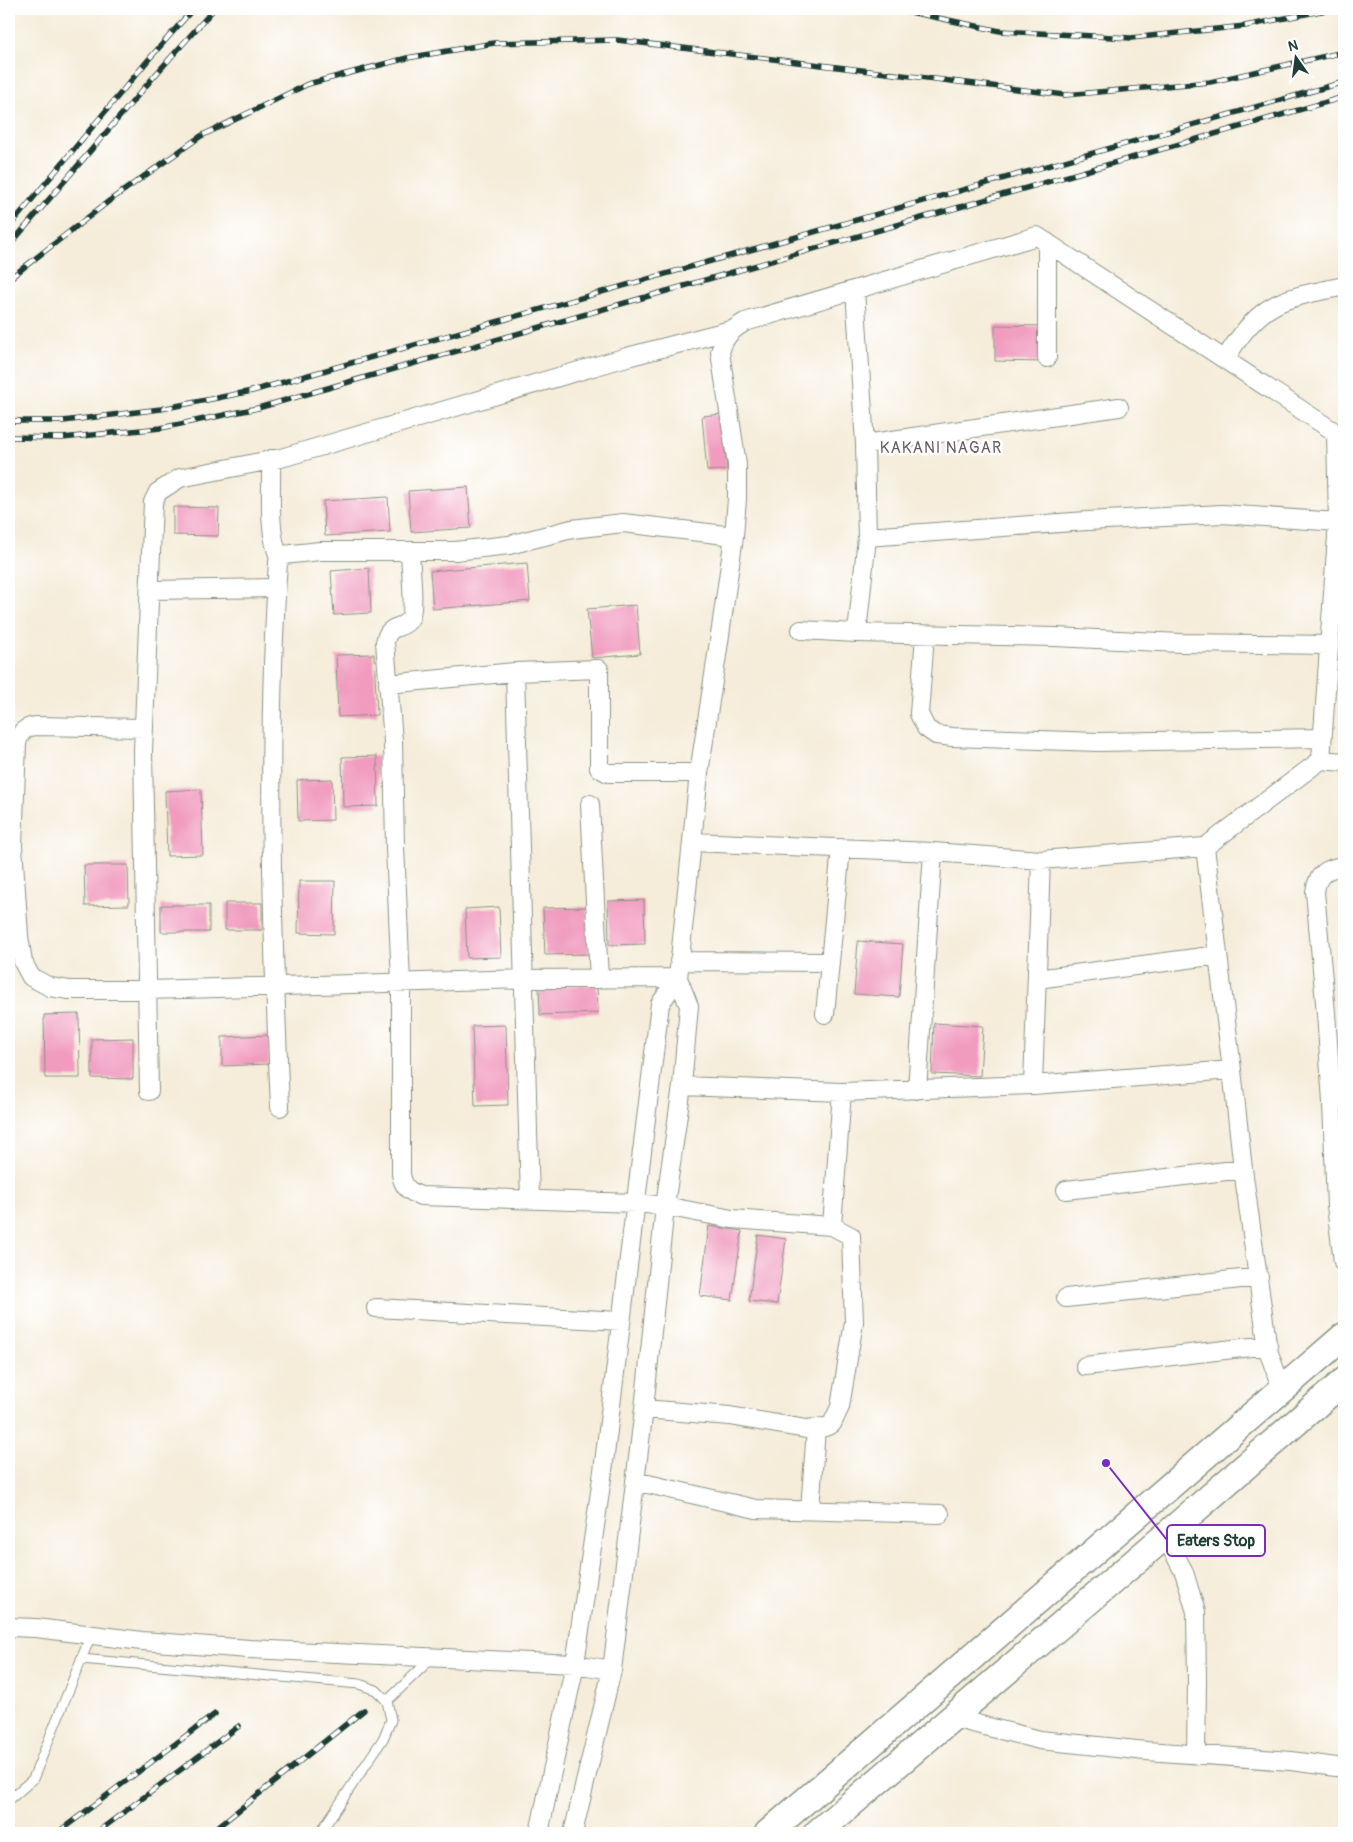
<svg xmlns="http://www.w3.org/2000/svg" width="1353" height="1842" viewBox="0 0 1353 1842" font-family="Pangolin,sans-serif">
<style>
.building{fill:#f19cbf}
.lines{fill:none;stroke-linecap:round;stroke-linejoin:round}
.service-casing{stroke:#8a9486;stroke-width:11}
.minor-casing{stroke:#8a9486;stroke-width:20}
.primary-casing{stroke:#8a9486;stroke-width:29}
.path{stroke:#8a9486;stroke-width:3;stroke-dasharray:4 4;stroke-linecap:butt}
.service{stroke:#fff;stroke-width:9}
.minor{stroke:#fff;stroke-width:18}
.primary{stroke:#fff;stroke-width:26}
.rail-casing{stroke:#1f3d34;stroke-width:5.5}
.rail{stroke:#fff;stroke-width:4;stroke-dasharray:11;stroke-linecap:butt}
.labels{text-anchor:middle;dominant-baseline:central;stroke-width:5;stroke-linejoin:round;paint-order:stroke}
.neighbourhood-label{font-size:16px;letter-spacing:1px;fill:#685e65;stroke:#fff}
.leader{fill:none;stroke:#7b2cbf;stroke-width:2}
.callout-dot{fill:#7b2cbf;stroke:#fff;stroke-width:2}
.callout{fill:#fff;stroke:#7b2cbf;stroke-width:2}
.callout-label{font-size:16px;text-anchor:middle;font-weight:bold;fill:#1f3d34}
</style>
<rect width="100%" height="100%" fill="#fff"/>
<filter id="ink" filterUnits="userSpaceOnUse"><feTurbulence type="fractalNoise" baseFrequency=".02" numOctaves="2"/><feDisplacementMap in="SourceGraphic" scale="10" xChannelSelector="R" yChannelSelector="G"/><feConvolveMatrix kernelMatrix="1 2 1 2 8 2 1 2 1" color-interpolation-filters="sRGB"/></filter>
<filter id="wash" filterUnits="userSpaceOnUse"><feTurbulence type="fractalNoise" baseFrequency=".0096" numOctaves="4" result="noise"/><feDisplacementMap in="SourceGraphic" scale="20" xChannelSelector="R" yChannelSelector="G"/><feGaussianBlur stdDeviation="1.12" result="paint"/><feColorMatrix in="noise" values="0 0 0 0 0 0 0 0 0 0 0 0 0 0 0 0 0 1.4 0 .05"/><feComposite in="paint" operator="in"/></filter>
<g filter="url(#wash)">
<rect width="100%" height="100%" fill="#f5ecd9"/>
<g id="blocks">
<!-- building -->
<path class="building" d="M995,325L1044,326V362L995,361Z
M722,414L727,470L707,471L702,416Z
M468,487L471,528L411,532L408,491Z
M388,497L390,532L325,536L323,501Z
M173,507L219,508L218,536L173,535Z
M527,563L530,601L433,609L430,571Z
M369,568L371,613L334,615L331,571Z
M636,605L640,654L592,658L587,609Z
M374,654L377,715L338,717L336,655Z
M377,756L378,806L343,807L342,757Z
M332,779L333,820L298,821L297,780Z
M201,789L203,855L167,856L165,791Z
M84,865H128L129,905L85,906Z
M299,881H335L334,934L298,933Z
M644,900L645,944L609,945L608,901Z
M225,903H262V930H225Z
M161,905H209V932H161Z
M499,907L501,957L467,958L465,909Z
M587,907L589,954L545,955L543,908Z
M858,941L903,944L899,997L854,994Z
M597,985L598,1013L540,1015L539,986Z
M79,1014L80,1078H45L44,1015Z
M934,1023L983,1026L980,1076L932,1074Z
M506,1025L508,1105L475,1106L472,1026Z
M269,1035V1064L222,1066V1037Z
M133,1038V1079L92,1078V1039Z
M709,1226L742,1231L732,1300L700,1296Z
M758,1235L786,1239L777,1304L749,1301Z"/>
</g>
</g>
<g filter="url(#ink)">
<use href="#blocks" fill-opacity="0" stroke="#8a9486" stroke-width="1"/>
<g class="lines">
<defs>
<path id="service" d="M81,1659L359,1684L376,1690L387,1701L391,1720L383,1739L320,1833
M387,1701L432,1658
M9,1800L33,1779L91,1635"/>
<path id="minor" d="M1047,242V358
M855,290L865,444L867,537L857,633
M1225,360C1237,339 1254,315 1277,304C1297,294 1323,291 1344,286
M865,444L1119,407
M271,459C272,488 267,534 280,559
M867,537L1087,521L1222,514L1338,522
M410,551C410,563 416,612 409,620C400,631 389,623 385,642L393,741L395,847L401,982V1174C403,1187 409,1192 421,1196L636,1203L665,1206L732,1219L832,1226
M150,590L276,588
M801,630L857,633L1055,637L1181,643L1329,645
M925,635L919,714L926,728L936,735L953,737L1098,742L1322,738
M515,672L530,1200
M388,684L515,672L599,669V768L608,773H699
M1321,760L1344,762
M590,804L599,979
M692,842L933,852L1041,860L1205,847
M9,845L13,846L19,936L23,962L31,977L50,987L69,990H147L524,979L678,978
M13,846L17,744C20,731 25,727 37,726L144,728
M679,961L830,962
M1037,979L1218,955
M825,1014L841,848
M1232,1070L1205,847L1321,760L1338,522L1336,433
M1033,1085L1041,860
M682,1086L842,1092
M917,1090L933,852
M149,1091L143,751L153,502L158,492L180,478L281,458L627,357L731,330
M280,1107C272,925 266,743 278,562L283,555L320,551H455L509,545L572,529L623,523L734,536
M1066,1190L1243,1169
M1343,1262L1336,1206L1332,1102L1326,1013L1315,892C1317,874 1327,868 1344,866
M1066,1298L1259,1277
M376,1308L621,1321
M1085,1366L1268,1345
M644,1409L730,1416L806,1429L825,1427L832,1424L840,1407L854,1322L851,1236L832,1226L842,1092L1033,1085L1232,1070L1243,1169L1268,1350L1282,1390
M635,1481L756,1509L940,1514
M810,1510L816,1429
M1165,1536L1184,1572L1196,1612L1197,1681L1196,1755
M9,1627L36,1628L142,1641L249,1649L575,1664L612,1670
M953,1718L1040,1740L1146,1751L1291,1761L1344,1768
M539,1833L575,1664L603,1471L660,1004L678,978
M573,1833L612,1670L644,1409L665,1206L682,1086L689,1006L678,978L699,773L719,642L734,536L737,499V465L720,352C725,336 731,330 745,322L1037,236L1344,438"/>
<path id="primary" d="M768,1833L1344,1336
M817,1833L1165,1536L1344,1381"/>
</defs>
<!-- service casing -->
<use href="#service" class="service-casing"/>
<!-- minor casing -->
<use href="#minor" class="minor-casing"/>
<!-- primary casing -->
<use href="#primary" class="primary-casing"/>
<!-- path -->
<path class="path" d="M1343,230L1344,235"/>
<!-- service -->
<use href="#service" class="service"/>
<!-- minor -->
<use href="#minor" class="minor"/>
<!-- primary -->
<use href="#primary" class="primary"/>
<defs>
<path id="rail" d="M896,9L1000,31L1131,38L1245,26L1331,9
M9,227L149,59L193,9
M9,246L157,73L214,9
M9,279L109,201L201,136L308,84L407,58L494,43L617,40L1065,95L1210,82L1344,52
M9,421H63L161,409L252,391L1344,82
M9,437L62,438L161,428L258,408L1344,97
M57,1833L215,1714
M96,1833L239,1726
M210,1833L364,1710"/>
</defs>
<!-- rail casing -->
<use href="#rail" class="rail-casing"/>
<!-- rail -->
<use href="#rail" class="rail"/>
</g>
</g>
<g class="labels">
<!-- neighbourhood labels -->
<g class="neighbourhood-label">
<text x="941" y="448">KAKANI NAGAR</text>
</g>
</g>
<!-- callouts -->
<path class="leader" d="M1106 1463L1167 1540"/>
<circle class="callout-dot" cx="1106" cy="1463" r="5"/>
<rect class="callout" x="1167" y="1525" width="98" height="31" rx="5"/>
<g class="callout-label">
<text x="1216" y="1546">Eaters Stop</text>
</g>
<!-- margin -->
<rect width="1353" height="1842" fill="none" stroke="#fff" stroke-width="30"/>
<!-- north arrow -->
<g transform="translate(1296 58) rotate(346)" stroke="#ffffff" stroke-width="4" paint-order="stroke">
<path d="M0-4L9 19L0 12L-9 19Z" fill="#1f3d34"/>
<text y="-8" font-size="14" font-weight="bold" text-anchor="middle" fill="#1f3d34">N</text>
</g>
</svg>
